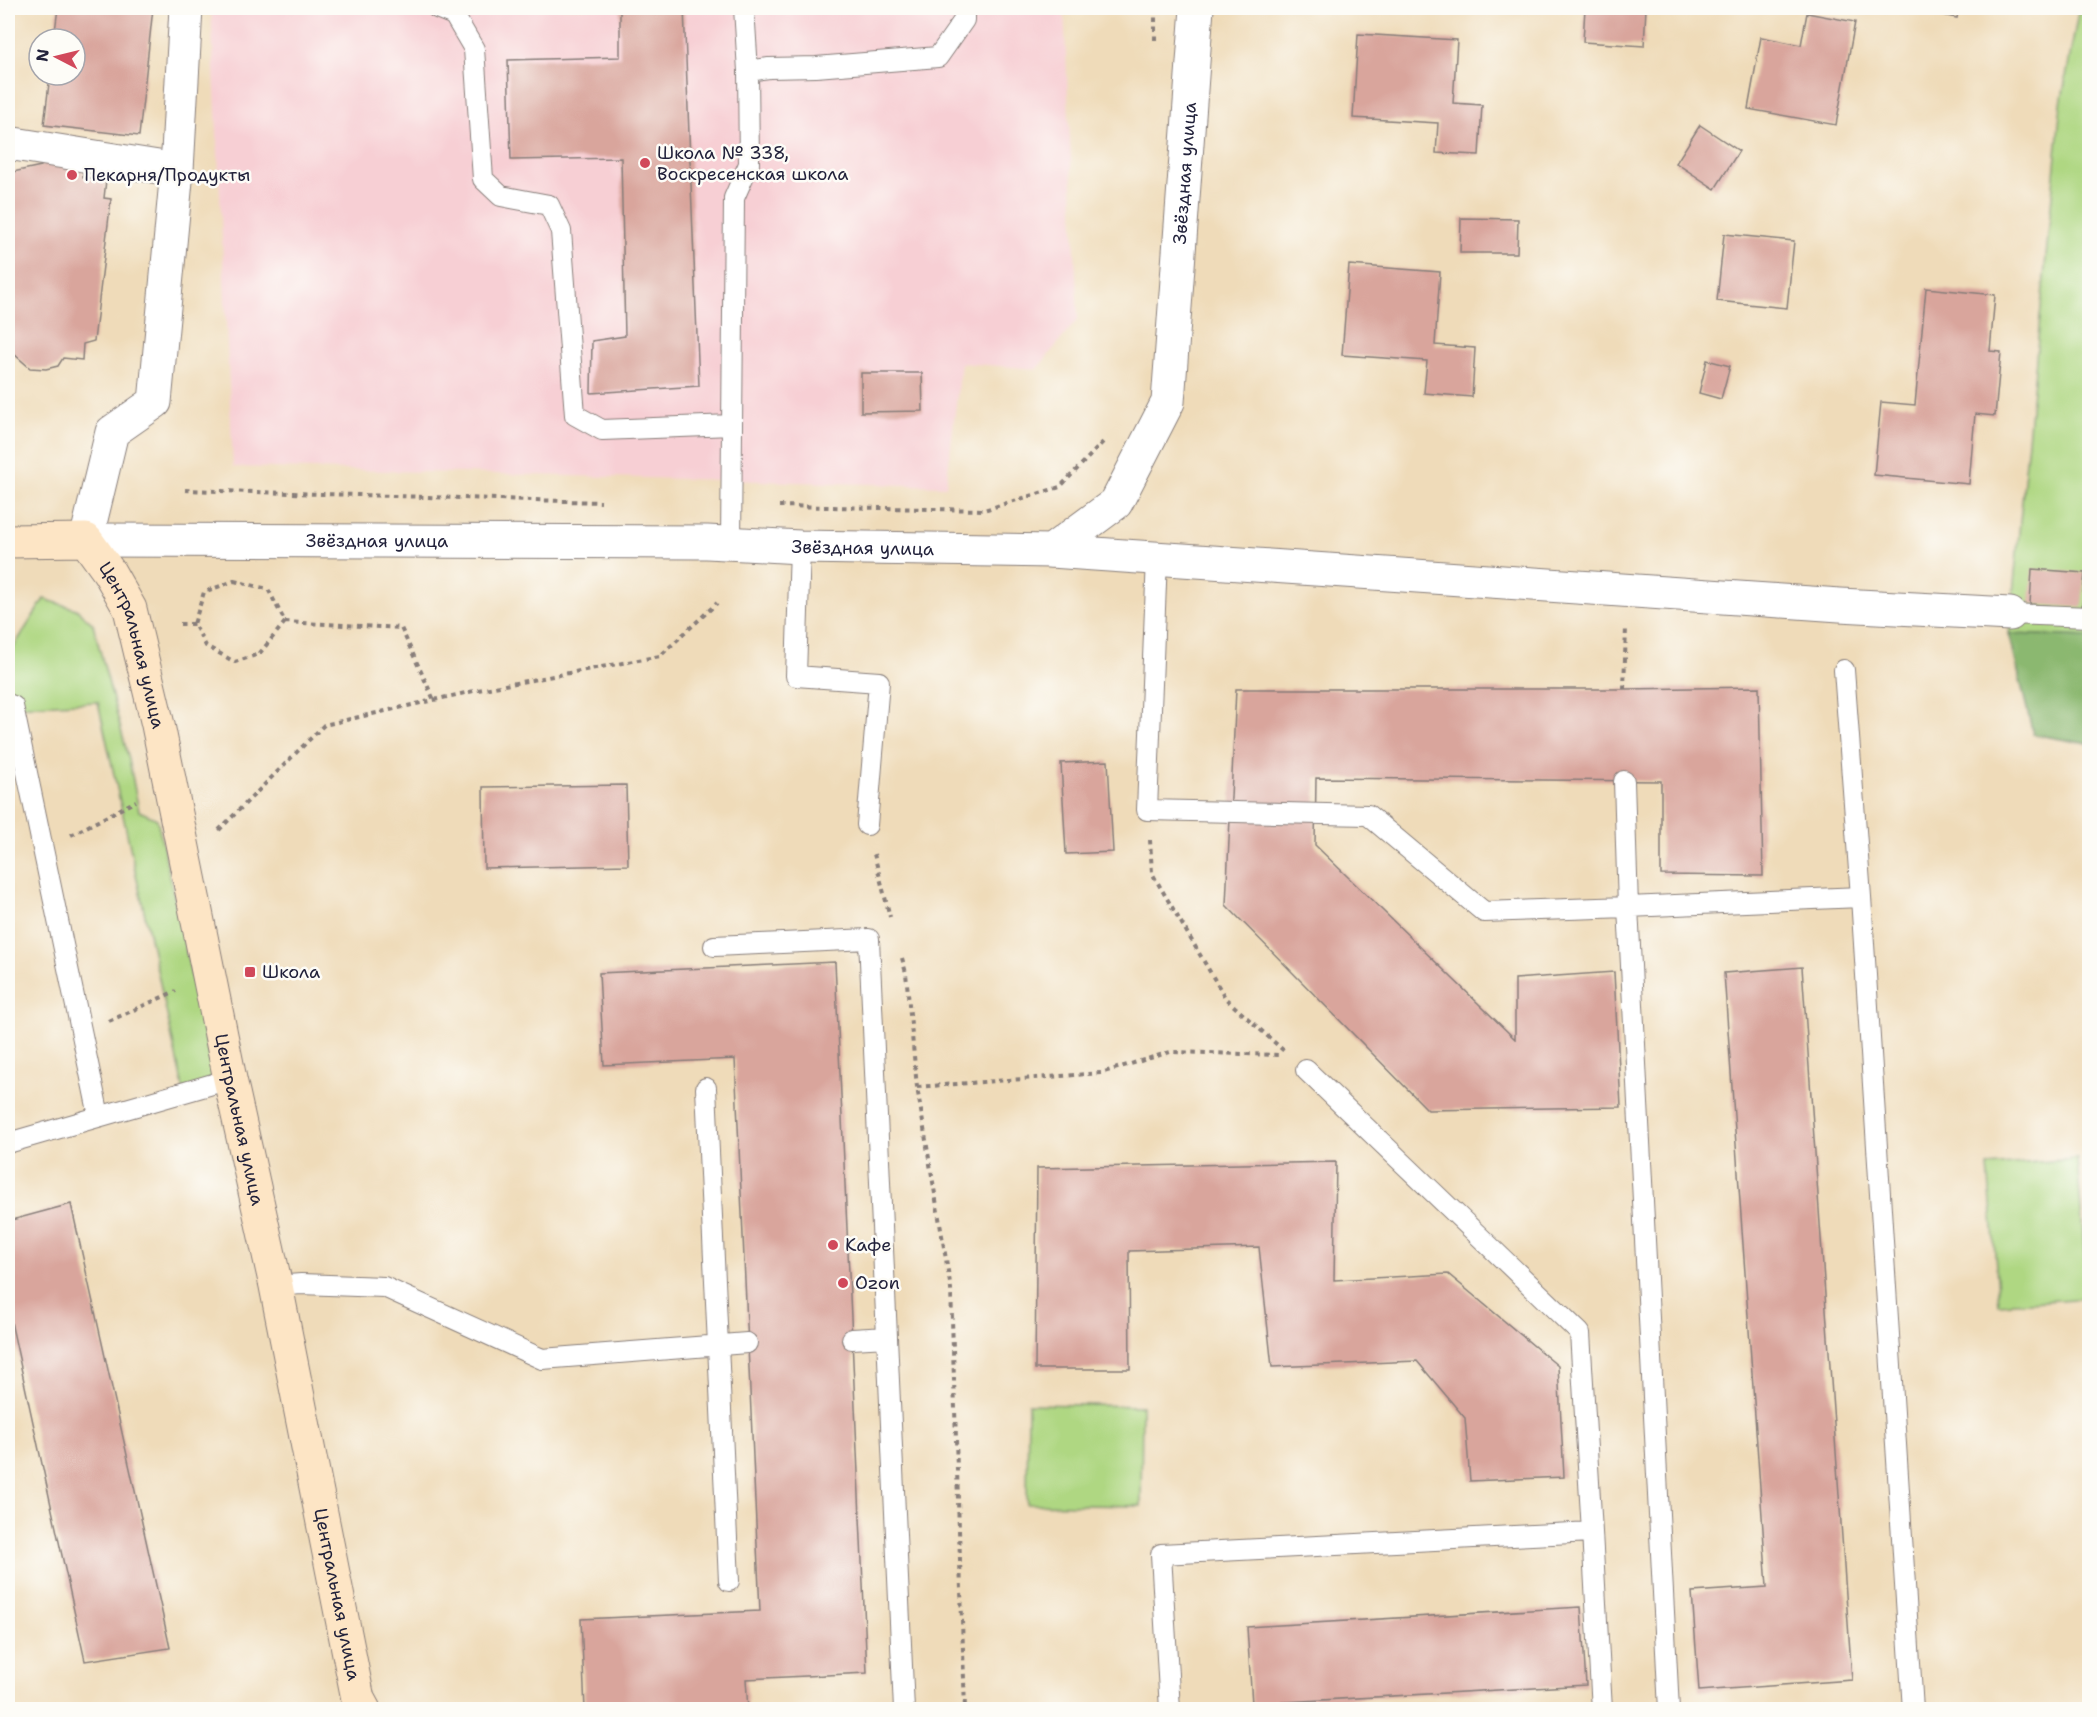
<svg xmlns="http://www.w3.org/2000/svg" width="2097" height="1717" viewBox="0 0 2097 1717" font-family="'Shantell Sans',sans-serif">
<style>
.built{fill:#f7cfd4}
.green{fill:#afd782;stroke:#687c5e;stroke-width:1.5}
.forest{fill:#8bb870;stroke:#566d56;stroke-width:1.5}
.building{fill:#d9a59c}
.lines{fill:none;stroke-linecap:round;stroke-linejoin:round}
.service-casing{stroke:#887e7a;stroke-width:22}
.minor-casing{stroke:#887e7a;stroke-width:35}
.tertiary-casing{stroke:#887e7a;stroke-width:35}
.secondary-casing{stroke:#887e7a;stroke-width:35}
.path{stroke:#887e7a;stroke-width:4;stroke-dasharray:4.5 4.5;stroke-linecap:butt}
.service{stroke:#fff;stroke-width:20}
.minor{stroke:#fff;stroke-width:33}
.tertiary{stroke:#fff;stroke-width:33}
.secondary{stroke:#fde5c5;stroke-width:33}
.poi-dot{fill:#d1495b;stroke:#fdfcf7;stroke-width:2}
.labels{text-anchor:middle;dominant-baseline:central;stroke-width:5;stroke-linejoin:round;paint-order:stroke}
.poi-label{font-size:18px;fill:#22223b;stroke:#fdfcf7;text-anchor:start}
.street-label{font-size:18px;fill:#22223b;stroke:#fdfcf7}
</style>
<rect width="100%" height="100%" fill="#fdfcf7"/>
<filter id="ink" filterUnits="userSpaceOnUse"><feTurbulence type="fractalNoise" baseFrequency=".0167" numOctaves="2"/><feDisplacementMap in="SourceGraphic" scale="12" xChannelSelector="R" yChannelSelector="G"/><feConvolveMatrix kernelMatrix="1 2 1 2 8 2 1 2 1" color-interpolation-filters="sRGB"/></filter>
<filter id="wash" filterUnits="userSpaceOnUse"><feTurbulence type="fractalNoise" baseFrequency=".008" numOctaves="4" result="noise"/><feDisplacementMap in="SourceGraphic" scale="24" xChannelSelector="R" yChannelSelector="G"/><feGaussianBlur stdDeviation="1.35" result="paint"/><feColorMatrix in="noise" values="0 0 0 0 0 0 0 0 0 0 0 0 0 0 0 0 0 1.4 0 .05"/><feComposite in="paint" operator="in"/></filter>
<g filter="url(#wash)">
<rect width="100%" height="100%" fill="#efdbb9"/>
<!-- built -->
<path class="built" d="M211,8H1064L1078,319L1037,369L961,363L946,486L233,467Z"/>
<!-- green -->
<path class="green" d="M2079,8H2089V637L2009,634L2061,104Z
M44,599L76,609L93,624L129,760L139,811L157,819L215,1083L184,1092L98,702L13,706L8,704V656Z
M2077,1159L2088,1298L1999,1304L1988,1166Z
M1028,1404L1142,1406L1141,1506L1027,1504Z"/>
<!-- forest -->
<path class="forest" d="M2009,634L2089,637V744L2033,734Z"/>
<g id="blocks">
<!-- building -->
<path class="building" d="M58,8H153L139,136L44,125L50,75H75V39H54Z
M620,8H684L699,386L591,393L592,341L625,336L621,158L511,160L508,60L620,57Z
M1585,8H1646L1644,46L1583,42Z
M1933,8H1959L1957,18L1932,13Z
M1807,13L1855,22L1836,125L1748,109L1761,37L1801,45Z
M1358,34L1457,40L1453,103L1482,105L1479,155L1436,153L1438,123L1353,118Z
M1700,125L1739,151L1715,189L1676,163Z
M45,162L83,171V177L106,180L104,198L111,199L94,341L83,344L82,360L63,358L58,366L46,369L30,368L15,355L8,352V173L41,166Z
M1461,218L1518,219L1517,253H1460Z
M1724,234L1794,241L1787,308L1717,301Z
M1349,265L1440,272L1435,345L1475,348L1472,397L1424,393L1427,361L1342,355Z
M1926,288L1995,295L1990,351L2001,352L1995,416L1975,414L1969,484L1874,475L1881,402L1915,405Z
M1707,360L1730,366L1721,399L1699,393Z
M861,373H922L923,411L861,412Z
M2032,569L2085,573L2082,608L2030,604Z
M1759,687L1763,876L1661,875V781L1316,778L1315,845L1515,1039V979L1614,972L1621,1107L1428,1110L1226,905L1236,689H1624Z
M1108,761L1113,852L1066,854L1061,763Z
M626,785L628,865L484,868L483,787Z
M835,962L867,1673L746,1679L748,1710H585L581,1619L760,1611L735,1059L604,1065L599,973Z
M1802,967L1852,1680L1699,1691L1692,1592L1767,1587L1724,973Z
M1336,1162L1334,1280L1448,1274L1558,1366L1564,1477L1470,1481L1465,1418L1417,1361L1272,1367L1259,1247L1129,1251L1130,1369H1035L1037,1168Z
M71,1204L170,1648L85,1661L8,1308V1221Z
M1581,1607L1586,1685L1252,1704L1247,1627Z"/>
</g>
</g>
<g filter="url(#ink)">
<use href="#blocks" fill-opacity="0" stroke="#887e7a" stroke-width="1.5"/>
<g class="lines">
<defs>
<path id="service" d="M437,8L454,15L474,49L483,179L501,196L549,205L561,231L575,415L602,430L732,425
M748,71L769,68L816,67L938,57L964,20V8
M731,543L734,198L749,164L748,71L744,8
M800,547L796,676L879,682L867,825
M1157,558L1147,810L1368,815L1484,912L1628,907L1624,781
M2010,614L2090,617
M1844,670L1861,897
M8,704L13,706L99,1116
M714,946L869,939L887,1337
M1306,1070L1580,1333L1592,1532
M706,1088L729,1581
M8,1143L230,1079
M276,1286L301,1284L384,1287L542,1359L747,1343
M852,1339L887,1337L904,1710
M1170,1710L1161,1554L1592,1532L1602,1710
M1669,1710L1628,907L1861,897L1913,1710"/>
<path id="minor" d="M8,143L177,170
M86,540L112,432L155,402L177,170L186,8
M1051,551L1840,605L2010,614"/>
<g id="tertiary">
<path id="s1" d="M86,540L707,542L800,547L1051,551L1116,503L1168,402L1197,8"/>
</g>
<g id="secondary">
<path id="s2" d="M8,541L86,540L109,572L130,609L158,725L230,1079L276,1286L358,1699L364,1710"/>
</g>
</defs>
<!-- service casing -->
<use href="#service" class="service-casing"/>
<!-- minor casing -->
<use href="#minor" class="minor-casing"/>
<!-- tertiary casing -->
<use href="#tertiary" class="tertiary-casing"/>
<!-- secondary casing -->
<use href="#secondary" class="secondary-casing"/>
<!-- path -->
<path class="path" d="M1155,40V8
M185,490L601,502
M779,506L984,510L1060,487L1105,440
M234,581L268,589L285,622L259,654L235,662L206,646L194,624L204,592Z
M285,622L401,628L434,700
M180,624H194
M1624,689L1626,627
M219,830L324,725L478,690L660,656L717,603
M71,835L136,801
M1150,840L1152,873L1226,999L1284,1051
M874,854L890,917
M902,958L906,973L917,1087L951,1289L965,1710
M109,1021L176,991
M917,1087L1101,1073L1170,1052L1281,1055"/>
<!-- service -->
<use href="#service" class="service"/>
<!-- minor -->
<use href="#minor" class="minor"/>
<!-- tertiary -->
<use href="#tertiary" class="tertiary"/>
<!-- secondary -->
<use href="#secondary" class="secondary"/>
</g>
</g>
<!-- markers -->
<g class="poi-dot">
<circle cx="645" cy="163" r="6"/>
<circle cx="72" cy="175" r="6"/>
<rect x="244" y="966" width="12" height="12" rx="3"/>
<circle cx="833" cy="1245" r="6"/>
<circle cx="843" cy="1283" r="6"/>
</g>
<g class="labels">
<!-- poi labels -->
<g class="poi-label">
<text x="657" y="153">Школа № 338,<tspan x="657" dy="21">Воскресенская школа</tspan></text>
<text x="84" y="175">Пекарня/Продукты</text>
<text x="262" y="972">Школа</text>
<text x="845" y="1245">Кафе</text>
<text x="855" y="1283">Ozon</text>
</g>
<!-- street labels -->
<g class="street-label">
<text stroke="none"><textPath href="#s1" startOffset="1389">Звёздная улица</textPath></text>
<text stroke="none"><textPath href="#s1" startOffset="291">Звёздная улица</textPath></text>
<text stroke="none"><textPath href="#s1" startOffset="777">Звёздная улица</textPath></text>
<text stroke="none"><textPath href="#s2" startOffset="195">Центральная улица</textPath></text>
<text stroke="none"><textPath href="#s2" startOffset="682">Центральная улица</textPath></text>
<text stroke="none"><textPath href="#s2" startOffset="1167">Центральная улица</textPath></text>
</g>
</g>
<!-- margin -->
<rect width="2097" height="1717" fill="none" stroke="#fdfcf7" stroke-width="30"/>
<!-- north arrow -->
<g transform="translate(57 57) rotate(277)"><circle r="28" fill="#fdfcf7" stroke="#a5a5ac" stroke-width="1.5"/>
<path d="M0-4.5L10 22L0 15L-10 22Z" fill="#d1495b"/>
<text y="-9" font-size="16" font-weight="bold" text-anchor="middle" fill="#22223b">N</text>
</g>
</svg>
